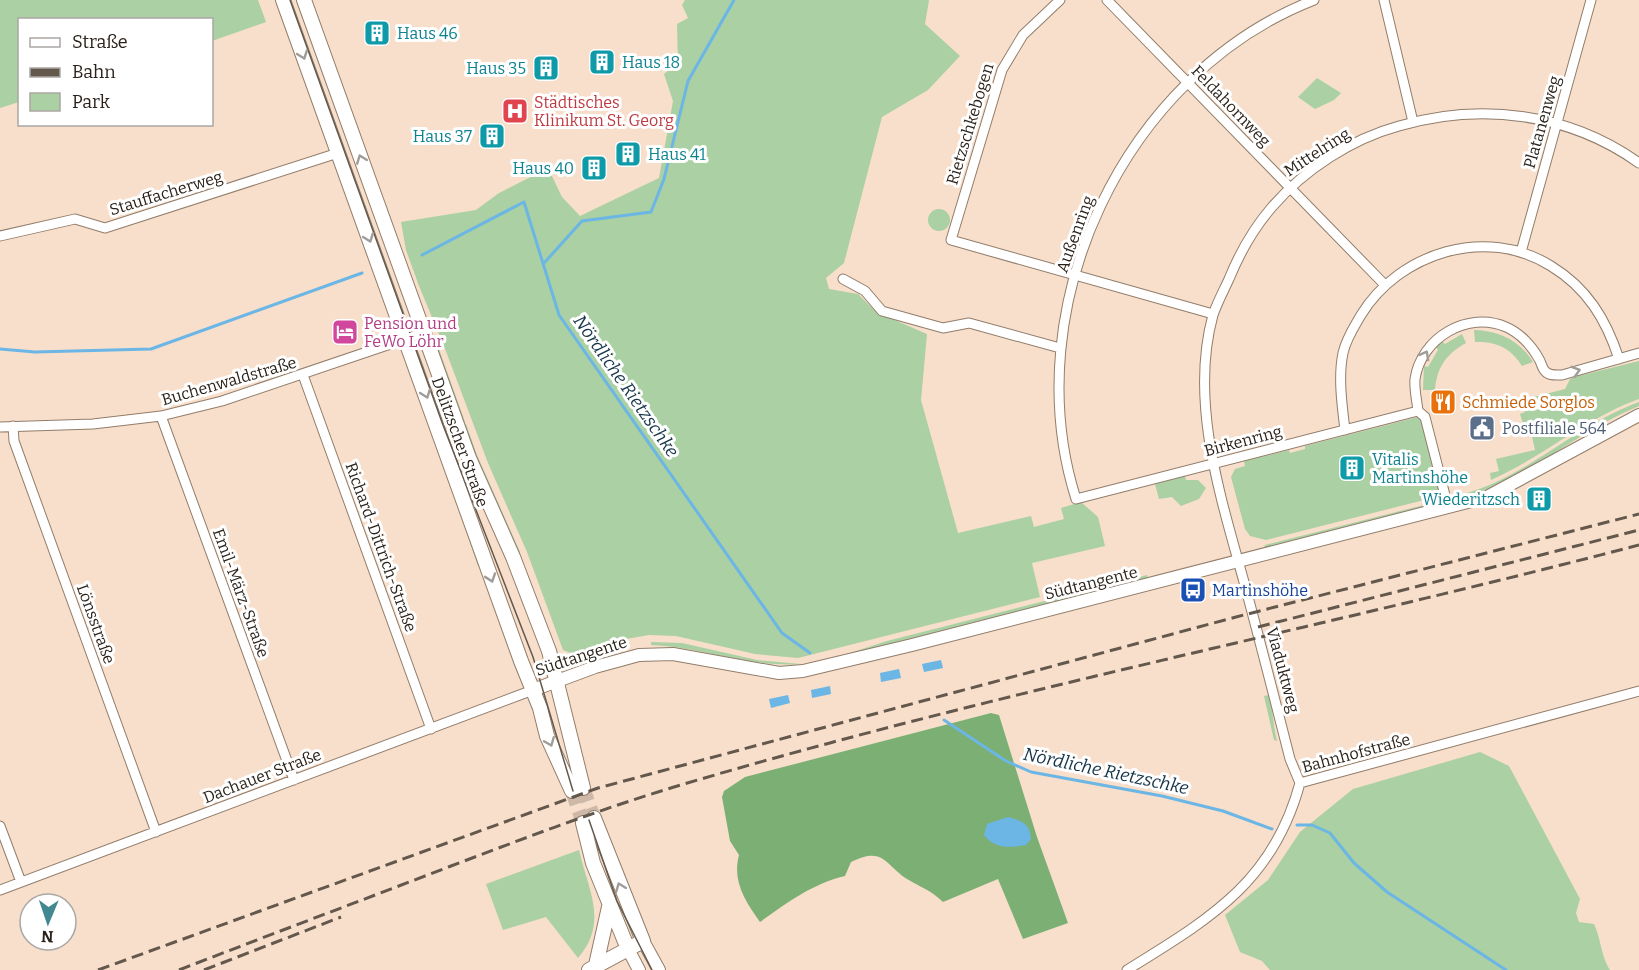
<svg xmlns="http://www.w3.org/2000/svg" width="1639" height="970" viewBox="0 0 1639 970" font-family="Bitter,serif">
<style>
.green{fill:#aad0a3}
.forest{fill:#7caf73}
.water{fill:#6bb6e5}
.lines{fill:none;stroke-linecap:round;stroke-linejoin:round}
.stream{stroke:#6bb6e5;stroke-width:3}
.secondary-tunnel{stroke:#ceb9a8;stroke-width:14;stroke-dasharray:14 7;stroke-linecap:butt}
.minor-casing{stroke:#927d6a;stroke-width:11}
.tertiary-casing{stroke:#927d6a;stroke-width:14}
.secondary-casing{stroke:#927d6a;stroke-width:16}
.minor{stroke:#fff;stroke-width:9}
.tertiary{stroke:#fff;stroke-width:12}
.secondary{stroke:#fff;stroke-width:14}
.tram{stroke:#64584c;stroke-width:1.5}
.rail{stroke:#64584c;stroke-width:3;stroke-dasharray:12 6;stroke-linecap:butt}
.oneway{stroke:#a09c98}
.labels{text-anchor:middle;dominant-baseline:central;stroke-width:6;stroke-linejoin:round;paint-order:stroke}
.culture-label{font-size:16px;fill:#0d838f;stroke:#fff;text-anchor:start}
.health-label{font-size:16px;fill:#be3a42;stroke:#fff;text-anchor:start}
.street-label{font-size:16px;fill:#2b231b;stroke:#fff}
.hotel-label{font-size:16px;fill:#b23c85;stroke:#fff;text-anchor:start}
.food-label{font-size:16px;fill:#c56008;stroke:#fff;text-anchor:start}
.service-label{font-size:16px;fill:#4e5e75;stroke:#fff;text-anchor:start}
.transit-label{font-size:16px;fill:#164399;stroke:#fff;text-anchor:start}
.water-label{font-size:18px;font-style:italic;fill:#143549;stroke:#fff}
</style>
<rect width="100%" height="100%" fill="#f7dfcb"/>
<!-- green -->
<path class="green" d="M0,0H258L266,22L212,41V20H20L19,102L0,108Z
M685,0H929L925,24L960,56L928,90L882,117L844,263L826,278L829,289L858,294L876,312L927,334L921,400L958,533L1031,516L1034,527L1064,519L1061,508L1081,502L1098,517L1105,546L1032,563L1040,597L798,658L755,654L676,636L649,635L626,639L573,654L563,650L527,552L488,463L444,346L419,286L406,250L401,222L476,210L499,193L548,168L562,197L580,216L659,178L673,101L664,74L678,62L677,24L688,18L682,5Z
M1317,78L1341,93L1334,100L1315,109L1298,97Z
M928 220a11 11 0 1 1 22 0a11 11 0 1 1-22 0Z
M1474,330C1500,331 1519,340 1533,362L1522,366C1511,348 1496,341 1475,342Z
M1462,334L1466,343C1446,354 1437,367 1435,390H1423L1424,366L1428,367L1438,350L1436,347L1442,341L1445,344Z
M439,349L465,422L462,423L435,350Z
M1639,361V399C1586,418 1543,457 1491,480L1490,473L1499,471L1496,459L1535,450L1529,423L1523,424L1520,414L1525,412L1522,400L1565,389L1570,379L1574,377Z
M408,363L483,565L478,566Z
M1639,402V406C1575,432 1525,482 1457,499L1451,497C1522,483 1572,426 1639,402Z
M1418,417L1421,421L1440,496L1266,540L1250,536L1245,529L1231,477L1235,469L1245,466L1244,461L1289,450L1290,453L1305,449V446Z
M466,424L477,455L520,552L516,554L463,426Z
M1185,476L1186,480H1198L1206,488L1199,499L1181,506L1172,497L1159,499L1155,484Z
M1440,501L1438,503L1264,548L1265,545Z
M1147,575L1148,578L831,659L887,641Z
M651,642L682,643L757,660L801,664C750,668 702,647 651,645Z
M619,647L620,650L571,664L603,651Z
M1269,695C1273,710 1273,724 1277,741L1274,740L1264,696Z
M1480,752L1509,766L1580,899L1576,913L1579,922L1594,924C1602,942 1600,953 1610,970H1270L1262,961L1240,952L1225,915L1268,880L1300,832L1353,789Z
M579,850C588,890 609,922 578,958L546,917L503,930L486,884Z"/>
<!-- forest -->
<path class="forest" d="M991,713L999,715L1037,837L1068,923L1023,939L998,879L943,902C931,890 920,887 907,879C884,864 884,846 851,862L845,876C812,884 788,902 760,922C745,901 732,881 739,855L730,841L722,797L724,791L745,777Z"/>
<!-- water -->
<path class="water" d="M941,660L943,668L924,672L922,664Z
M899,669L901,678L881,682L880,673Z
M830,686L831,694L812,698L811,690Z
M788,695L790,703L771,708L769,699Z
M1008,817C1022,821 1030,823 1031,839L1026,845C1009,848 995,849 984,835L987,824Z"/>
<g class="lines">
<!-- stream -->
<path class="stream" d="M422,255L524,202L559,315L782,633L810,653
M545,262L582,221L651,212L664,179L688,81L734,0
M0,349L35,352L151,349L362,273
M944,720L1006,761L1031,772L1162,796L1223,811L1272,829
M1297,825H1312L1330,833L1354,863L1387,892L1506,970"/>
<!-- secondary-tunnel -->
<path class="secondary-tunnel" d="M583,788L594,818
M572,791L583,823"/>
<defs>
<path id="minor" d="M1060,0L1023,35L1002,70L951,240L1213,314
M1107,0L1384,284
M1314,0C1124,74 1015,307 1076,499L1418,411
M1384,0L1413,122
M0,236L75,219L105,228L338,153
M1521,252L1591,0
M843,279L865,291L882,311L943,328L969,323L1060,348
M303,375L431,729
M161,416L294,780
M13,426L14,441L156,832
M0,427L93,424L161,416L222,401L423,333
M1345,430C1342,405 1338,377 1343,353C1346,339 1354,327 1361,315C1399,253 1486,225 1551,266C1587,288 1606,319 1619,359
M1448,507L1425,417L1418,411C1417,401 1414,389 1415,379C1421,338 1468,310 1506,327C1520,333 1532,346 1539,359C1541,362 1542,368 1545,371C1549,376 1555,375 1562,375L1639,353
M1300,783L1290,759C1275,700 1260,641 1244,582C1221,498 1189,402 1213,315C1217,303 1224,290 1229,279C1240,252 1253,229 1272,207C1304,170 1351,139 1399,126C1481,102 1569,113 1639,163
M1300,783L1639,691
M0,826L21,882
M0,890L533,690
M1127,970C1209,919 1273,883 1300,783"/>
<path id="tertiary" d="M533,690L595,667L639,655L673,654L779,673L803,671L912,645L1487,497L1639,415
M643,941L659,970
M628,949L639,970"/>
<path id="secondary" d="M283,0L521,661L540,708L547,736L572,791
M304,0L469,458L513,557L549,651L583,788
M583,823L593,863L628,949
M596,965L609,907
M589,970L643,941L594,818"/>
</defs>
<!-- minor casing -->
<use href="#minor" class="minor-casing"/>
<!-- tertiary casing -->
<use href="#tertiary" class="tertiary-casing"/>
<!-- secondary casing -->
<use href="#secondary" class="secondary-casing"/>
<!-- minor -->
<use href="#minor" class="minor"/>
<!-- tertiary -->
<use href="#tertiary" class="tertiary"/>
<!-- secondary -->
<use href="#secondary" class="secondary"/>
<!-- tram -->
<path class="tram" d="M290,0L443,425L533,657L573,791
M589,820L617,901L652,970"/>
<!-- rail -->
<path class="rail" d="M1258,627L1639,530
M98,970L598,788L1236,617L1639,514
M179,970C269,935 360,901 451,866C525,838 598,810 674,787C992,692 1318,629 1639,545
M204,970L341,917"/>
</g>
<!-- one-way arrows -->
<defs><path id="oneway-chevron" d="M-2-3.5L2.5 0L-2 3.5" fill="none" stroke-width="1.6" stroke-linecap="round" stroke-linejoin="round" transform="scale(1.5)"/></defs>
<g class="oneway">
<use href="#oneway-chevron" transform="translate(303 55) rotate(70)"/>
<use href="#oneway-chevron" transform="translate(361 159) rotate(-111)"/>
<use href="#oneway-chevron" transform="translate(369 238) rotate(70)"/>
<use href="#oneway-chevron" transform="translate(1425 355) rotate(-61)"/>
<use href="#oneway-chevron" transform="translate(1576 371) rotate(-16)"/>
<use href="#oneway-chevron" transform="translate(426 394) rotate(70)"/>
<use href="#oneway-chevron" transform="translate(491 578) rotate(71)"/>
<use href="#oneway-chevron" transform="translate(550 742) rotate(68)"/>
<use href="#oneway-chevron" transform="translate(620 887) rotate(-111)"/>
</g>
<!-- icons -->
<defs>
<symbol id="building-square" viewBox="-11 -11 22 22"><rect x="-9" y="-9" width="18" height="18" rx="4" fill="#0f9aa8" stroke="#fff"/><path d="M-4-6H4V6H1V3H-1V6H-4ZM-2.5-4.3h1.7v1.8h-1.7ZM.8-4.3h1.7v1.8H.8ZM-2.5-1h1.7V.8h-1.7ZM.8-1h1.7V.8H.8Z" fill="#fff"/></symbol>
<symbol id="hospital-square" viewBox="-11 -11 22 22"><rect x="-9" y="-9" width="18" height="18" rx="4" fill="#e0444e" stroke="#fff"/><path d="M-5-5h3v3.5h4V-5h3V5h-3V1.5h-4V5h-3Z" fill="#fff"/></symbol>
<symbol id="hotel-square" viewBox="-11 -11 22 22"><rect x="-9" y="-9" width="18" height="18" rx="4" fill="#d1479c" stroke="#fff"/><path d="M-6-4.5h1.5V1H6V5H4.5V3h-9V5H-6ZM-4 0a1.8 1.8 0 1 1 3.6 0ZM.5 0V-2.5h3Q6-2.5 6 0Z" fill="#fff"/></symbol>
<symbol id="restaurant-square" viewBox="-11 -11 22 22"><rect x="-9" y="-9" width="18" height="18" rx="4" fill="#e8710a" stroke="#fff"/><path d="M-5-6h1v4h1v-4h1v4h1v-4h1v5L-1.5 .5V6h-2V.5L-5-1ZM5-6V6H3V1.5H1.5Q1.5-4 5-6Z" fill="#fff"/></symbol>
<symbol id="civic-square" viewBox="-11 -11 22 22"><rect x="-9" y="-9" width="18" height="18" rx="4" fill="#5c6f8a" stroke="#fff"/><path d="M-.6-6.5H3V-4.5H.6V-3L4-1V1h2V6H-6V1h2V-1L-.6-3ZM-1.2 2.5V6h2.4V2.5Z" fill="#fff"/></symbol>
<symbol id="bus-square" viewBox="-11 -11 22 22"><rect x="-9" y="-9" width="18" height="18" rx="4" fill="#1a4fb4" stroke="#fff"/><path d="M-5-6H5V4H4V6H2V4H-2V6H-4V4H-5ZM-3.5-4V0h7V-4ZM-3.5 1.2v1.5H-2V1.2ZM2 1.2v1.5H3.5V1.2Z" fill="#fff"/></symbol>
</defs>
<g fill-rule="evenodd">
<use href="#building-square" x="362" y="18" width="30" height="30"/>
<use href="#building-square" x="587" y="47" width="30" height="30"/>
<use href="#building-square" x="531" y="53" width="30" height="30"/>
<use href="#hospital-square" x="500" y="96" width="30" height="30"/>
<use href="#building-square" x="477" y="121" width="30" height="30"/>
<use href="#building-square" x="613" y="139" width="30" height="30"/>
<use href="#building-square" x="579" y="153" width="30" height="30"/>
<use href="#hotel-square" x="330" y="317" width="30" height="30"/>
<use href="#restaurant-square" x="1428" y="387" width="30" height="30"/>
<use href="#civic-square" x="1467" y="413" width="30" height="30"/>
<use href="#building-square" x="1337" y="453" width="30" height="30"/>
<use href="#building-square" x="1524" y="484" width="30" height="30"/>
<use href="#bus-square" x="1178" y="575" width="30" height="30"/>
</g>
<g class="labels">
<!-- culture labels -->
<g class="culture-label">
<text x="397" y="33">Haus 46</text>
<text x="622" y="62">Haus 18</text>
<text x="526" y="68" text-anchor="end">Haus 35</text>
<text x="472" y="136" text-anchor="end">Haus 37</text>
<text x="648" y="154">Haus 41</text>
<text x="574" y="168" text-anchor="end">Haus 40</text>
<text x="1372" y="459">Vitalis<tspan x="1372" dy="18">Martinshöhe</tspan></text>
<text x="1520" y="499" text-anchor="end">Wiederitzsch</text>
</g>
<!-- health labels -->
<g class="health-label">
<text x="534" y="102">Städtisches<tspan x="534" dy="18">Klinikum St. Georg</tspan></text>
</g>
<!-- street labels -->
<g class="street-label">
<text transform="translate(1231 106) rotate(46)">Feldahornweg</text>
<text transform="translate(1542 122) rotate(-74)">Platanenweg</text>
<text transform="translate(970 124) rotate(-73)">Rietzschkebogen</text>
<text transform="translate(1317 152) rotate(-33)">Mittelring</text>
<text transform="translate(166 193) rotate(-17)">Stauffacherweg</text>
<text transform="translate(1075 234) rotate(-70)">Außenring</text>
<text transform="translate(229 381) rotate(-16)">Buchenwaldstraße</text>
<text transform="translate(1243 441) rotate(-15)">Birkenring</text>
<text transform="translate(460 442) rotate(70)">Delitzscher Straße</text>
<text transform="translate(381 547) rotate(70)">Richard-Dittrich-Straße</text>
<text transform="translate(1091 583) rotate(-14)">Südtangente</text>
<text transform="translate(241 593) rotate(70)">Emil-März-Straße</text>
<text transform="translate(96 624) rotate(70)">Lönsstraße</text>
<text transform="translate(581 656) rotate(-18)">Südtangente</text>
<text transform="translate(1283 670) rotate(75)">Viaduktweg</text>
<text transform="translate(1356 753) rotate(-15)">Bahnhofstraße</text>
<text transform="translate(262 776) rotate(-21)">Dachauer Straße</text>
</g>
<!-- hotel labels -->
<g class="hotel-label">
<text x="364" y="323">Pension und<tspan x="364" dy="18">FeWo Löhr</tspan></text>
</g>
<!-- food labels -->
<g class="food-label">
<text x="1462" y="402">Schmiede Sorglos</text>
</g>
<!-- service labels -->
<g class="service-label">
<text x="1502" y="428">Postfiliale 564</text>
</g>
<!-- transit labels -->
<g class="transit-label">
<text x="1212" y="590">Martinshöhe</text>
</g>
<!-- water labels -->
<g class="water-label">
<text transform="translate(626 386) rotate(55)">Nördliche Rietzschke</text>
<text transform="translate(1106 771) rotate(12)">Nördliche Rietzschke</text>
</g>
</g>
<!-- legend -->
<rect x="18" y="18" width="195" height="108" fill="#ffffff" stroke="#aaa7a4" stroke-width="1.5"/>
<rect x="30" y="38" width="30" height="9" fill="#ffffff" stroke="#aaa7a4" stroke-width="1.5"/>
<text x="72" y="48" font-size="18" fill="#2b231b">Straße</text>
<rect x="30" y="68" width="30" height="9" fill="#64584c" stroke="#aaa7a4" stroke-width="1.5"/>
<text x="72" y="78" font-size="18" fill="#2b231b">Bahn</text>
<rect x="30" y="93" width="30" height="18" fill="#aad0a3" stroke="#aaa7a4" stroke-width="1.5"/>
<text x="72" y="108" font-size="18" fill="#2b231b">Park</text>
<!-- north arrow -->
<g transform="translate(48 922) rotate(182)"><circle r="28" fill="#ffffff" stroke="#aaa7a4" stroke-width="1.5"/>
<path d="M0-4.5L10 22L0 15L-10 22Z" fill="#418890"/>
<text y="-9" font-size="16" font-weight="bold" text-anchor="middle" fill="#2b231b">N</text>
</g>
</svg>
